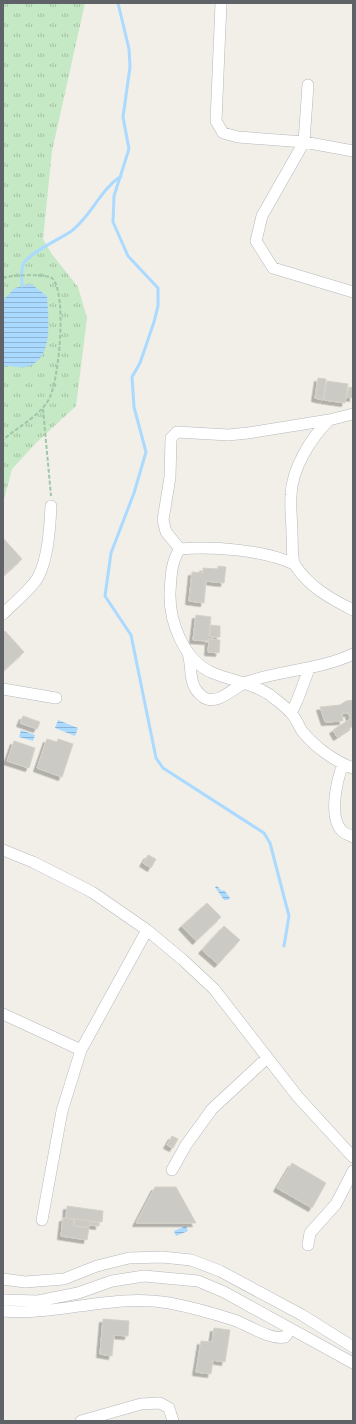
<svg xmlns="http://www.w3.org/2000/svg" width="356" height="1424" viewBox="0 0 356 1424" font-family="Raleway,sans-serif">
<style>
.grass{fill:url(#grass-tufts)}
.water{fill:url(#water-rules)}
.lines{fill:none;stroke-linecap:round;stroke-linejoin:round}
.stream{stroke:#aadaff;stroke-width:3}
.building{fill:#cccac5;stroke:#d6d1c6;filter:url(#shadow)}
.minor-casing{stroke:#b5b8bc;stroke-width:12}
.path{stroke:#9cc7a9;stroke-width:2;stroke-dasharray:4 2;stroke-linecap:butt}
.minor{stroke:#fff;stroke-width:11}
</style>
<defs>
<pattern id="grass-tufts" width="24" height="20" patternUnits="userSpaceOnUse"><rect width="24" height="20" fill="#c5e8c5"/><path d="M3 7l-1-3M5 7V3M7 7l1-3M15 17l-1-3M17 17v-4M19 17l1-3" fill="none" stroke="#a3c0a4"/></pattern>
<pattern id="water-rules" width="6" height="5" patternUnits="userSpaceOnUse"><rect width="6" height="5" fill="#aadaff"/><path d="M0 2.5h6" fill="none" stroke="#8eb4d2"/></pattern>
<filter id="shadow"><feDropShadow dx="-3.5" dy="3.5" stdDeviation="0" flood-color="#0004"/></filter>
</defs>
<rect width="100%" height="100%" fill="#f1efe8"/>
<!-- grass -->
<path class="grass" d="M3,3H85L52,151L43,239L51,253L78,287L87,318L76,406L37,442L12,469L3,503Z"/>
<!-- water -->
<path class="water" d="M31,284L47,296C48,318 55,361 25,367C18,368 10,365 3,366V300L15,288Z
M58,720L78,728L75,736L55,728Z
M21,730L35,735L33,741L19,737Z
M217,886L222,891L224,890L230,898L228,900H224L215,887Z
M186,1226L188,1231L176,1236L174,1231Z"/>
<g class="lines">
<!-- stream -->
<path class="stream" d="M118,3L129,49L130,67L123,117L129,149L114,196L113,222L128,256L158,288V306L154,322L140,363L132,377L134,407L146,452L134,493L111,553L105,596L131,635L156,758L163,768L264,833L270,843L289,916L284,946
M22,286C22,279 20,270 24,263C31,252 58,240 70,232C90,218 100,190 121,176"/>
</g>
<!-- building -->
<path class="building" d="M318,378L326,379L323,400L315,398Z
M327,381L348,384L345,403L324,400Z
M349,387L353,388V398L347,397Z
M3,538L22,559L3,576Z
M218,566L226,567L224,583L206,581L204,603L189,601L192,572L203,573V568L218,569Z
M196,615L211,617L208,641L193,640Z
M210,625L220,626V637H210Z
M5,631L24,652L3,671V633Z
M209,639L220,640L219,653L208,652Z
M353,700V726L337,737L333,730L350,719L349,713H342L343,721L325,722L320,707L340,705L346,701Z
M23,716L40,722L37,729L20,723Z
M47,739L57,742L58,739L73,744L62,777L37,768Z
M14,741L35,748L29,768L7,761Z
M148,855L156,859L151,868L143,863Z
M207,903L221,917L196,941L182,926Z
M224,926L240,940L218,964L202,950Z
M172,1136L178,1139L173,1148L167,1145Z
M292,1163L326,1183L312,1208L277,1188Z
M155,1187H176L196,1223H136Z
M67,1206L103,1211L102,1222L66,1218Z
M63,1218L74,1219L73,1226L89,1228L87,1240L61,1236Z
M75,1219L90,1221L89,1227L74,1225Z
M90,1222L99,1223V1226L90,1225Z
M103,1319L129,1321L128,1336L114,1335L112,1356L100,1354Z
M214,1328L230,1330L225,1362L213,1360L211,1374L196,1372L201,1341L212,1342Z"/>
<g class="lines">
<defs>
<path id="minor" d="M221,3L216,121L223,133L238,137L304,142L353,151
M308,85L304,142L262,216L256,241L273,268L353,292
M329,420C311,438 292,468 291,495C290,508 292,522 292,535C293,544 291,558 295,565C309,587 331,599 353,610
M180,549L166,532L163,520L170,477L171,438L177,432L228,435L248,433L329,420L353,414
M294,564C265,550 212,546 180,549C171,561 171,578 170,592C169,622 184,661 213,673C232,681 253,683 270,695C276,700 285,706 291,713C296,718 298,725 302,731C315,747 334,761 353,768
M3,614C13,604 25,594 34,583C48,566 50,527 51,506
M188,653C193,669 187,685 203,697C217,707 235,686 247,682C281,670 320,670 353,654
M3,689L56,698
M291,713L297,701L309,669
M343,764C337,780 328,817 342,831C345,834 350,835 353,837
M3,850L33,862L92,892L147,930L183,960L214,989L298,1097L353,1157
M3,1014L81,1050
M172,1170L186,1145L212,1109L267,1058
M42,1220L62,1111L81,1050L147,930
M308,1245L310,1233L336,1204L353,1171
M3,1279L25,1282L64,1279L97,1266L129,1258L162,1257L191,1260L220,1271L302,1315L353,1347
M3,1300L38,1301L78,1293L112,1281L144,1276L198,1281L224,1292L353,1363
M3,1311C58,1316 113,1293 169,1303C191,1307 212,1313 234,1320C249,1325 268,1340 285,1337L290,1330
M81,1421L141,1404L160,1403L169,1408L173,1421"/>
</defs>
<!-- minor casing -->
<use href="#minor" class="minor-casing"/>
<!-- path -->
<path class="path" d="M3,278C10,275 49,273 53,279C67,297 59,377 50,397C42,415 17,427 3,440
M43,409L51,496"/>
<!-- minor -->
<use href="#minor" class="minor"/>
</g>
<!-- border -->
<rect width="356" height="1424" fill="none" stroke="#5f6368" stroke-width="8"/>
</svg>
